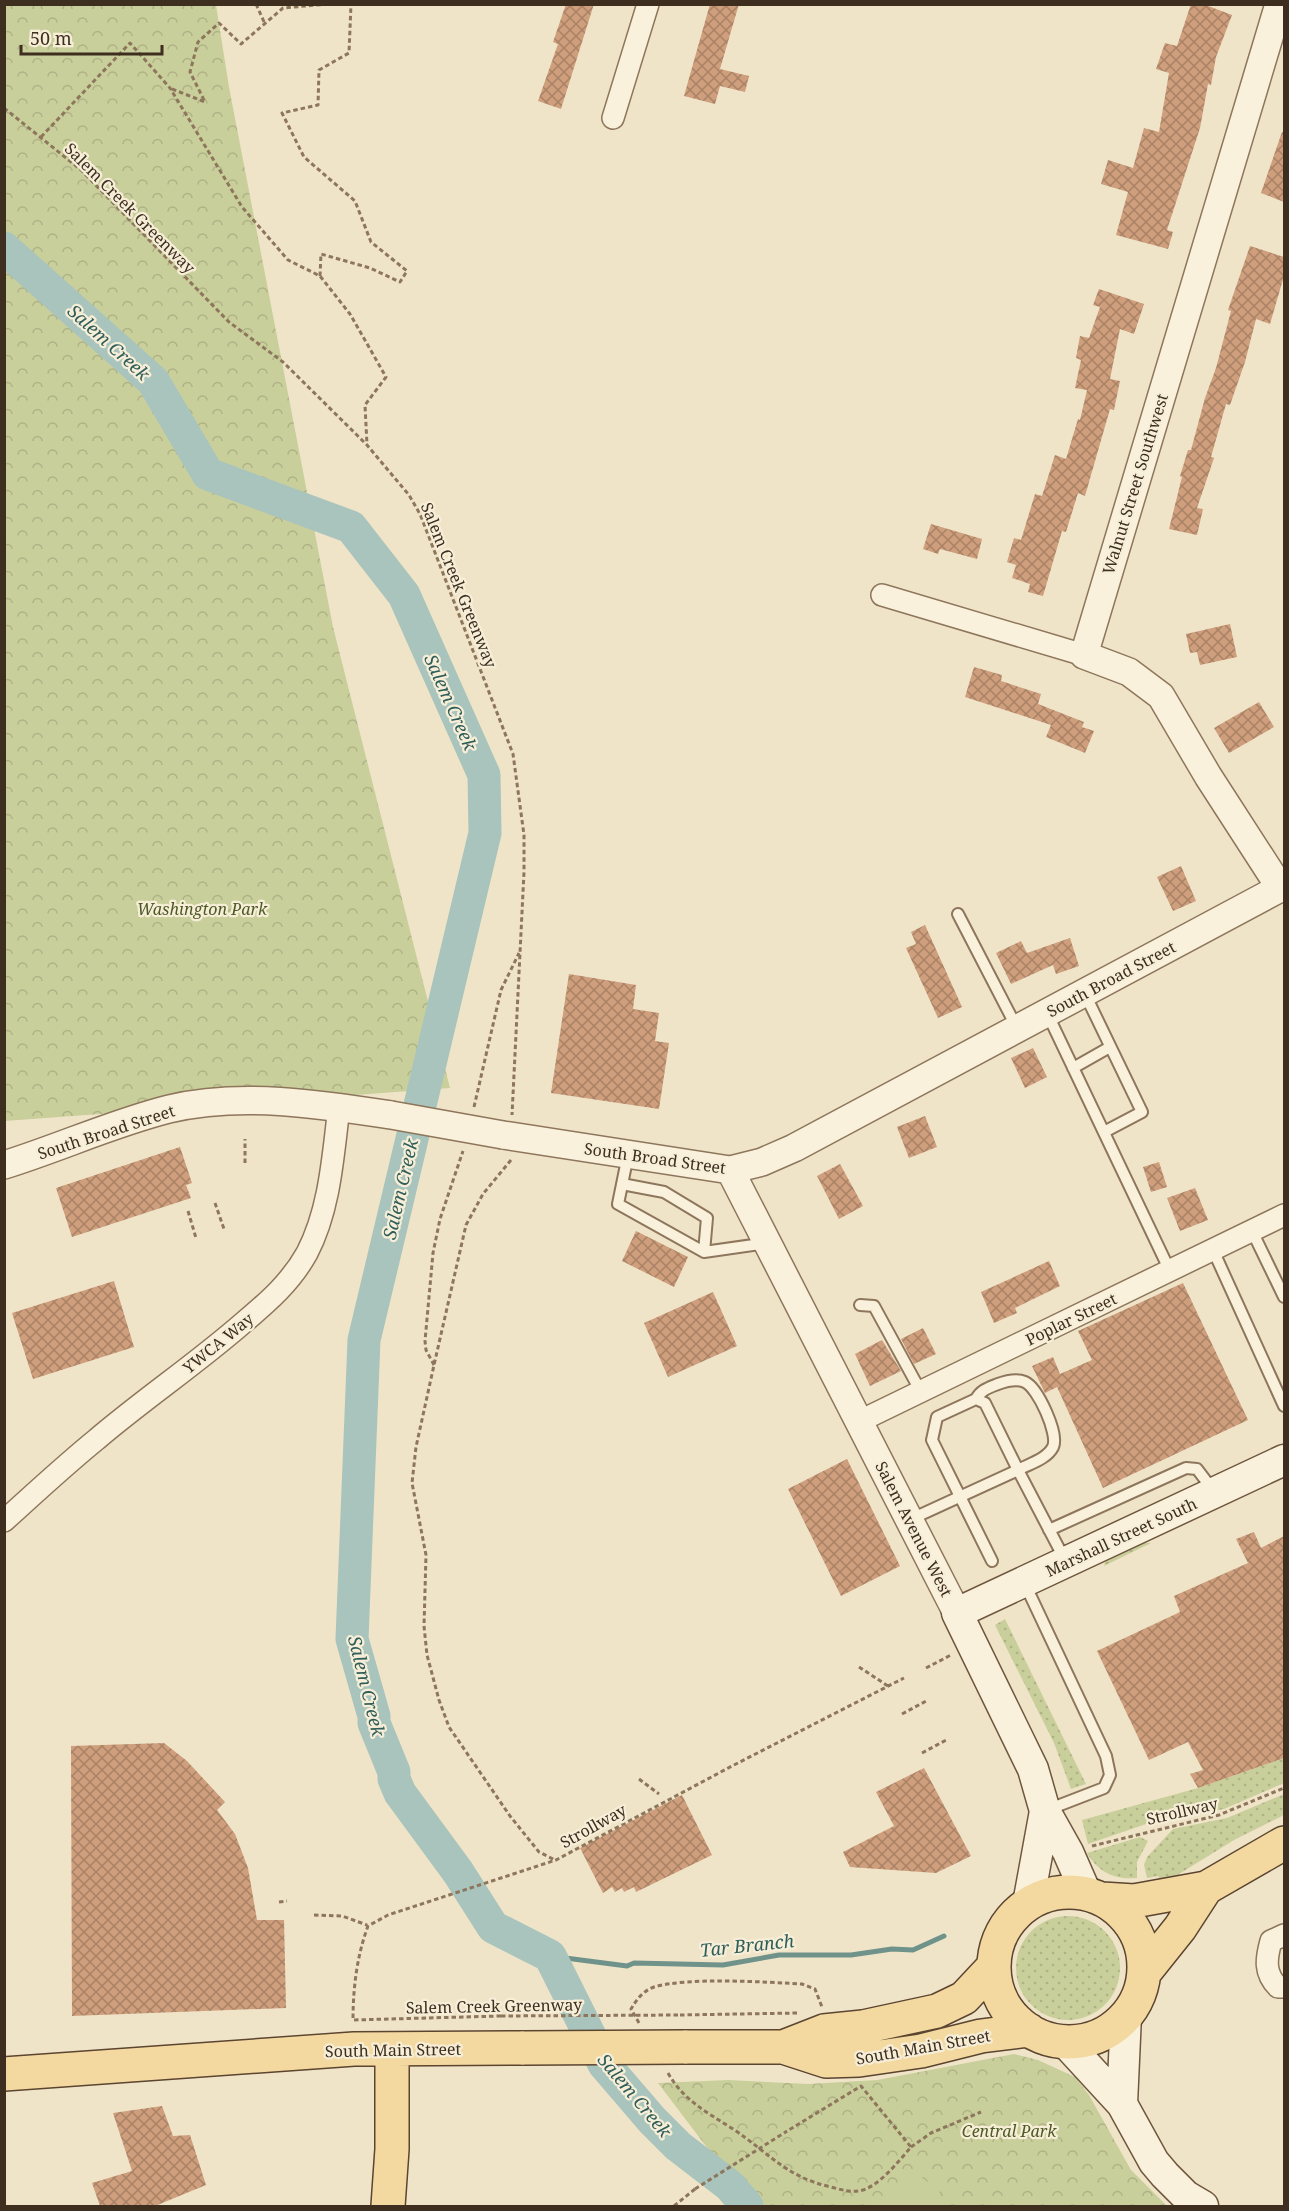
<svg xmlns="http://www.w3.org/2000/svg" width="1289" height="2211" viewBox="0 0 1289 2211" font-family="'Noto Serif',serif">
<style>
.grass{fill:url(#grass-dots)}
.park{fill:url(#park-crowns)}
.pitch{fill:#c9cf9b}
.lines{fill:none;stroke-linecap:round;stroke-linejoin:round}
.stream{stroke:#6f938a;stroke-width:5}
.river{stroke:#a9c4bc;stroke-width:33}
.building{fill:url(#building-cross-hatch)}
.service-casing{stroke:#8d765c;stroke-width:14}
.minor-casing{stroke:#8d765c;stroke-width:24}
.tertiary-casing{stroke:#8d765c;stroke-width:30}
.secondary-casing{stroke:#6f573f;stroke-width:33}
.primary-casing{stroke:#5b4430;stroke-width:36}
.path{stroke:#8d765c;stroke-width:3;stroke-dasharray:4.5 3;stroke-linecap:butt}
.service{stroke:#faf1dc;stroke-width:10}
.minor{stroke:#faf1dc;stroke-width:21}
.tertiary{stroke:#faf1dc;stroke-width:27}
.secondary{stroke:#faf1dc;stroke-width:30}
.primary{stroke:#f3d9a0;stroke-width:33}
.tertiary-bridge-casing{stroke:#8d765c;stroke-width:30;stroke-linecap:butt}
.primary-bridge-casing{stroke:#5b4430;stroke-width:36;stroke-linecap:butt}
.path-bridge{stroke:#8d765c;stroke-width:3;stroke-dasharray:4.5 3;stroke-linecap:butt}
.tertiary-bridge{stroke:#faf1dc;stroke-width:27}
.primary-bridge{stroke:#f3d9a0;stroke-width:33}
.labels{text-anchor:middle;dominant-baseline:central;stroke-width:4.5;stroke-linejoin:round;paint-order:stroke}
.street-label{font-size:16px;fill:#3d2e20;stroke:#f7eed8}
.park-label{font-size:16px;font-style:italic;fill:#4d5a26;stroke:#f7eed8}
.water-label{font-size:18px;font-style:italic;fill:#2f5d5a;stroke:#f7eed8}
</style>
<defs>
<pattern id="grass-dots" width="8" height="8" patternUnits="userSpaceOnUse" patternTransform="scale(1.5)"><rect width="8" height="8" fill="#c9cf9b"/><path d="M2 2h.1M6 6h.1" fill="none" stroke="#aeb285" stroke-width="1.8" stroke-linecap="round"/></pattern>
<pattern id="park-crowns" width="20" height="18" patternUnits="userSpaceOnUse" patternTransform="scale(1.5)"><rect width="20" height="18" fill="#c9cf9b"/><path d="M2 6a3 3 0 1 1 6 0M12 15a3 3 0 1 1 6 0" fill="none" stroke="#aeb285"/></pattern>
<pattern id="building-cross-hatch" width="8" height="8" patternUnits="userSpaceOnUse" patternTransform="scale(1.5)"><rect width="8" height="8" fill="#cf9f7d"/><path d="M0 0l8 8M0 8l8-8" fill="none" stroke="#a98266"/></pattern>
</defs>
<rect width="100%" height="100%" fill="#f0e4c8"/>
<!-- grass -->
<path class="grass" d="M1144,1543H1151L1104,1566L1105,1562Z
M1005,1619L1086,1784L1071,1789L1054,1743L995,1625Z
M1284,1758V1783L1224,1809L1149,1823L1088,1844L1082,1820L1198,1788Z
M1284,1794V1815L1234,1840L1163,1884L1158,1876L1147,1878L1144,1865L1147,1857L1173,1829L1227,1818Z
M1140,1837L1148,1841L1137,1862V1878C1115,1880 1099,1873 1087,1853Z
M1016 1968a52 52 0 1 1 104 0a52 52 0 1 1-104 0Z"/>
<!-- park -->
<path class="park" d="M5,5H216L229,87L333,627L450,1088L5,1121Z
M1014,2054L1038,2060L1075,2077L1089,2095L1131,2170L1167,2206H758L740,2191L658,2083L728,2080L808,2084L877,2080Z"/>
<!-- pitch -->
<path class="pitch" d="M916,2173L940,2192L928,2206H887Z"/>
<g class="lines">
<!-- stream -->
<path class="stream" d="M550,1956L627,1966L634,1963L723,1965L779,1955H851L892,1949L913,1950L944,1936"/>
<!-- river -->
<path class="river" d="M4,248L153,381L208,474L351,527L404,595L484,775L485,833L364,1340L352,1639L374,1716V1723L394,1772V1779L400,1793L458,1872L493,1927L550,1956L604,2064L652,2120L678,2146L730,2186L747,2206"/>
</g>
<!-- building -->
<path class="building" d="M566,4H594L561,109L538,101L558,44L553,42Z
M710,4H739L720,69L749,76L745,92L720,86L715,104L684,96Z
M1191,4H1203L1232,15L1216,57L1211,85L1208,84L1200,128L1167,230L1173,232L1168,249L1116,235L1128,192L1101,184L1108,160L1133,168L1144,128L1159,132L1169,73L1156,69L1165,43L1177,46Z
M1282,132H1284V202L1261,193Z
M1250,246L1284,257V276L1270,324L1256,319L1245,362L1230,405L1226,404L1211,457L1214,458L1197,508L1203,509L1197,535L1169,529L1182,477L1180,476L1188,450H1191L1205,398L1216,368L1231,311L1228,310Z
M1099,289L1144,304L1134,334L1120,329L1110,379L1120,381L1114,410L1110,409L1085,496L1078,493L1066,532L1062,531L1043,596L1028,592L1030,584L1012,578L1016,565L1007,562L1014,538L1021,540L1035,494L1042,496L1055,455L1066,459L1078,419L1080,420L1087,390L1075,388L1081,360L1076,358L1080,336L1089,338L1100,307L1093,305Z
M931,524L982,539L977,559L940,549L938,554L923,549Z
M1230,624L1237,657L1200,665L1197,652L1190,653L1186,634Z
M974,667L1002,675L1001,681L1041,694L1038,704L1084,722L1082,727L1094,731L1085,753L1046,737L1051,725L965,697Z
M1259,702L1274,727L1229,753L1214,728Z
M1181,866L1196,901L1173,911L1157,877Z
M925,925L962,1007L938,1018L906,948L916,944L911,932Z
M1070,938L1079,966L1056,974L1053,965L1011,984L996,953L1021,941L1027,953Z
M569,974L636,985L633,1009L659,1013L655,1041L669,1043L659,1109L551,1093Z
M1033,1048L1047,1077L1025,1088L1011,1058Z
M925,1116L937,1147L909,1158L897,1127Z
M180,1147L192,1183L186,1185L191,1198L72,1237L56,1188Z
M1159,1162L1167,1187L1151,1192L1143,1167Z
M840,1164L863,1206L839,1219L817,1176Z
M1195,1188L1208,1220L1180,1231L1167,1198Z
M636,1231L688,1257L674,1287L622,1261Z
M1049,1261L1060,1286L1015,1308L1017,1313L994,1323L981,1292Z
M114,1281L134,1347L33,1379L12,1313Z
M1183,1283L1248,1420L1103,1488L1057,1387L1045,1393L1032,1366L1053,1357L1060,1374L1092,1360L1078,1331Z
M713,1292L737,1346L668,1377L644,1323Z
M923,1328L936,1354L914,1364L901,1339Z
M882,1340L901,1371L870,1386L855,1354Z
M847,1459L900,1566L841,1596L788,1489Z
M1254,1532L1261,1548L1284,1536V1758L1198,1788L1190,1774L1203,1770L1188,1742L1149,1760L1097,1651L1180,1612L1174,1596L1248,1563L1236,1539Z
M164,1743L187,1761L225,1802L217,1810L235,1834L248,1868L257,1920H284L286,2008L72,2016L71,1746Z
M924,1768L971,1856L936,1873L850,1867L843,1852L894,1826L876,1792Z
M682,1795L712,1855L636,1892L634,1887L624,1892L622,1888L615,1892L612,1887L603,1893L580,1848Z
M162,2106L173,2136L190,2135L206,2185L155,2206H100L92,2183L132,2171L113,2113Z"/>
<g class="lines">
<defs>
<path id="service" d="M958,914L1017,1028
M1085,994L1142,1112L1104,1132
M1047,1013L1170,1271
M1073,1068L1110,1047
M628,1155L618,1204L704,1252L767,1243
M622,1184L664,1192L707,1218L704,1252
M1252,1231L1284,1297
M1213,1250L1284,1406
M860,1305L874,1306L921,1392
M976,1399C981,1390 988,1388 998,1384C1006,1381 1016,1378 1025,1382C1038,1388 1059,1434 1053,1447C1047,1459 1029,1464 1018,1470L985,1403L976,1399L937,1417L932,1440L992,1561
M909,1520L1018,1470L1065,1560
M1049,1530L1186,1468L1197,1469L1213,1490
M1024,1582L1106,1756L1110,1775L1104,1788L1047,1810"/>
<path id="minor" d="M613,118L648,4
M882,595L1084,655
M858,1422L1284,1215
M4,1521C35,1493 65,1465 97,1439C144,1399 196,1364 243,1323C268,1302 291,1282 307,1253C330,1209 333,1156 339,1107
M1284,1935L1271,1941C1266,1959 1264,1973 1278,1987H1284"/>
<path id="tertiary" d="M1279,4L1084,655L1129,672L1161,696L1208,776L1281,889
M503,1135L730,1170L762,1162L794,1148L1284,886
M4,1165C59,1148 113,1123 169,1109C241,1092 319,1104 391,1115
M730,1170L957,1613"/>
<path id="secondary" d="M1086,1893L1068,1852L1045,1811L1033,1769L957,1613L1284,1460
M1028,1904L1045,1811
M1065,2042L1122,2104L1154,2162L1165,2175L1186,2196L1203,2206
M1122,2104L1126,2015"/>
<path id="primary" d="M994 1967a75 75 0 1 1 150 0a75 75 0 1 1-150 0Z
M1102,1899L1134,1901L1206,1888L1284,1843
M1144,1973L1180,1928L1206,1888
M684,2047H783L826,2061L859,2060L921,2051L981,2036L1029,2030
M783,2047L824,2031L863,2027L937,2011L964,1998L994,1966
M4,2074L354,2049L524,2048
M388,2206L392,2149V2049"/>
</defs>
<!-- service casing -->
<use href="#service" class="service-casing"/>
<!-- minor casing -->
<use href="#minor" class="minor-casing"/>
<!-- tertiary casing -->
<use href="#tertiary" class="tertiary-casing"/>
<!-- secondary casing -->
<use href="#secondary" class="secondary-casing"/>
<!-- primary casing -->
<use href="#primary" class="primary-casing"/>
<!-- path -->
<path class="path" d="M256,4L265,24
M172,89L205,102L190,72L198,42L219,23L241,44L283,8L328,4
M4,108L81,170L229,322L283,362L367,445L409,495L420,514L513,754L524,835V872L512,1115
M41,137L130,43L170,88L242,207L288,260L320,276L350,314L386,377L365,405L367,445
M320,276L321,254L370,268L400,282L407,271L371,242L355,201L304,157L282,113L318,105L319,70L349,53L351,4
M474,1107L501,990L519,953
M511,1160L483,1194L466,1225L434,1365L416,1447L412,1483L426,1555L424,1626L427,1655L439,1700L449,1727L510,1816L539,1852L555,1860
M245,1163V1139
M215,1203L224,1229
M188,1211L196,1238
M434,1365L426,1350L425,1341L433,1253L440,1219L463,1151
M859,1667L888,1686
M926,1668L951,1655
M902,1714L928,1700
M922,1753L948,1739
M639,1779L659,1794
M1092,1846L1219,1815L1284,1788
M279,1902L287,1901
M314,1915L342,1916L367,1925
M680,2015L797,2013
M501,2016L353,2020C353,1987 357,1956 368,1926L388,1915L556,1860L732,1766L904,1678
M639,2023L631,2009C637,1999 643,1991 654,1987C688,1977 765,1982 802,1984L815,1989L822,2007
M668,2073C683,2100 708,2113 733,2129C769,2153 786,2177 831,2187C842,2190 852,2193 863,2190C881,2184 898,2162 911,2147L861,2086L784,2133
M911,2147L931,2133L981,2112
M674,2206L695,2189"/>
<!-- service -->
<use href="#service" class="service"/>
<!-- minor -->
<use href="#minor" class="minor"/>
<!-- tertiary -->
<use href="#tertiary" class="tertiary"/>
<!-- secondary -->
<use href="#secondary" class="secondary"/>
<!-- primary -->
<use href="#primary" class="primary"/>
<defs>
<path id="tertiary-bridge" d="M391,1115L503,1135"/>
<path id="primary-bridge" d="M524,2048L684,2047"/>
</defs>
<!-- tertiary-bridge casing -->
<use href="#tertiary-bridge" class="tertiary-bridge-casing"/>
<!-- primary-bridge casing -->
<use href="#primary-bridge" class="primary-bridge-casing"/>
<!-- path-bridge -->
<path class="path-bridge" d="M501,2016L680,2015
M695,2189L784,2133"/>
<!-- tertiary-bridge -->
<use href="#tertiary-bridge" class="tertiary-bridge"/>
<!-- primary-bridge -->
<use href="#primary-bridge" class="primary-bridge"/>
</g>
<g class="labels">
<!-- street labels -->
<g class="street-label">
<text transform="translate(130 208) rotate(45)">Salem Creek Greenway</text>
<text transform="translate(1135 484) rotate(-73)">Walnut Street Southwest</text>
<text transform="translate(459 585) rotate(68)">Salem Creek Greenway</text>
<text transform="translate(1111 979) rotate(-28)">South Broad Street</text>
<text transform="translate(106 1132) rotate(-18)">South Broad Street</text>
<text transform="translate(655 1158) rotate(8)">South Broad Street</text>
<text transform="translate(1071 1319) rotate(-26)">Poplar Street</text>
<text transform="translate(218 1343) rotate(-39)">YWCA Way</text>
<text transform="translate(914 1529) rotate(63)">Salem Avenue West</text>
<text transform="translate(1121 1537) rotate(-25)">Marshall Street South</text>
<text transform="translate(1182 1811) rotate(-13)">Strollway</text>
<text transform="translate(593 1826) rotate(-29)">Strollway</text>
<text transform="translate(494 2006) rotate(-1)">Salem Creek Greenway</text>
<text transform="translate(923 2047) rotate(-10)">South Main Street</text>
<text transform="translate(393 2050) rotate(-1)">South Main Street</text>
</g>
<!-- park labels -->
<g class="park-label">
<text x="202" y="909">Washington Park</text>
<text x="1009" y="2131">Central Park</text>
</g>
<!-- water labels -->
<g class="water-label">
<text transform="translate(109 342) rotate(42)">Salem Creek</text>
<text transform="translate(451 702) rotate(66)">Salem Creek</text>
<text transform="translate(400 1189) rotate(-77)">Salem Creek</text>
<text transform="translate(367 1686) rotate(76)">Salem Creek</text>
<text transform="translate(747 1945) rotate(-6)">Tar Branch</text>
<text transform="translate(635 2095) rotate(50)">Salem Creek</text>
</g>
</g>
<!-- border -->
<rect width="1289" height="2211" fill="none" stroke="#3d2e20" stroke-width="12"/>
<!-- scale -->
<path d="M21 45v9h141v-9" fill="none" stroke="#3d2e20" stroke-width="3"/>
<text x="30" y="45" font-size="18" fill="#3d2e20" stroke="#f7eed8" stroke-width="4.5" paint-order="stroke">50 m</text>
</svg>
